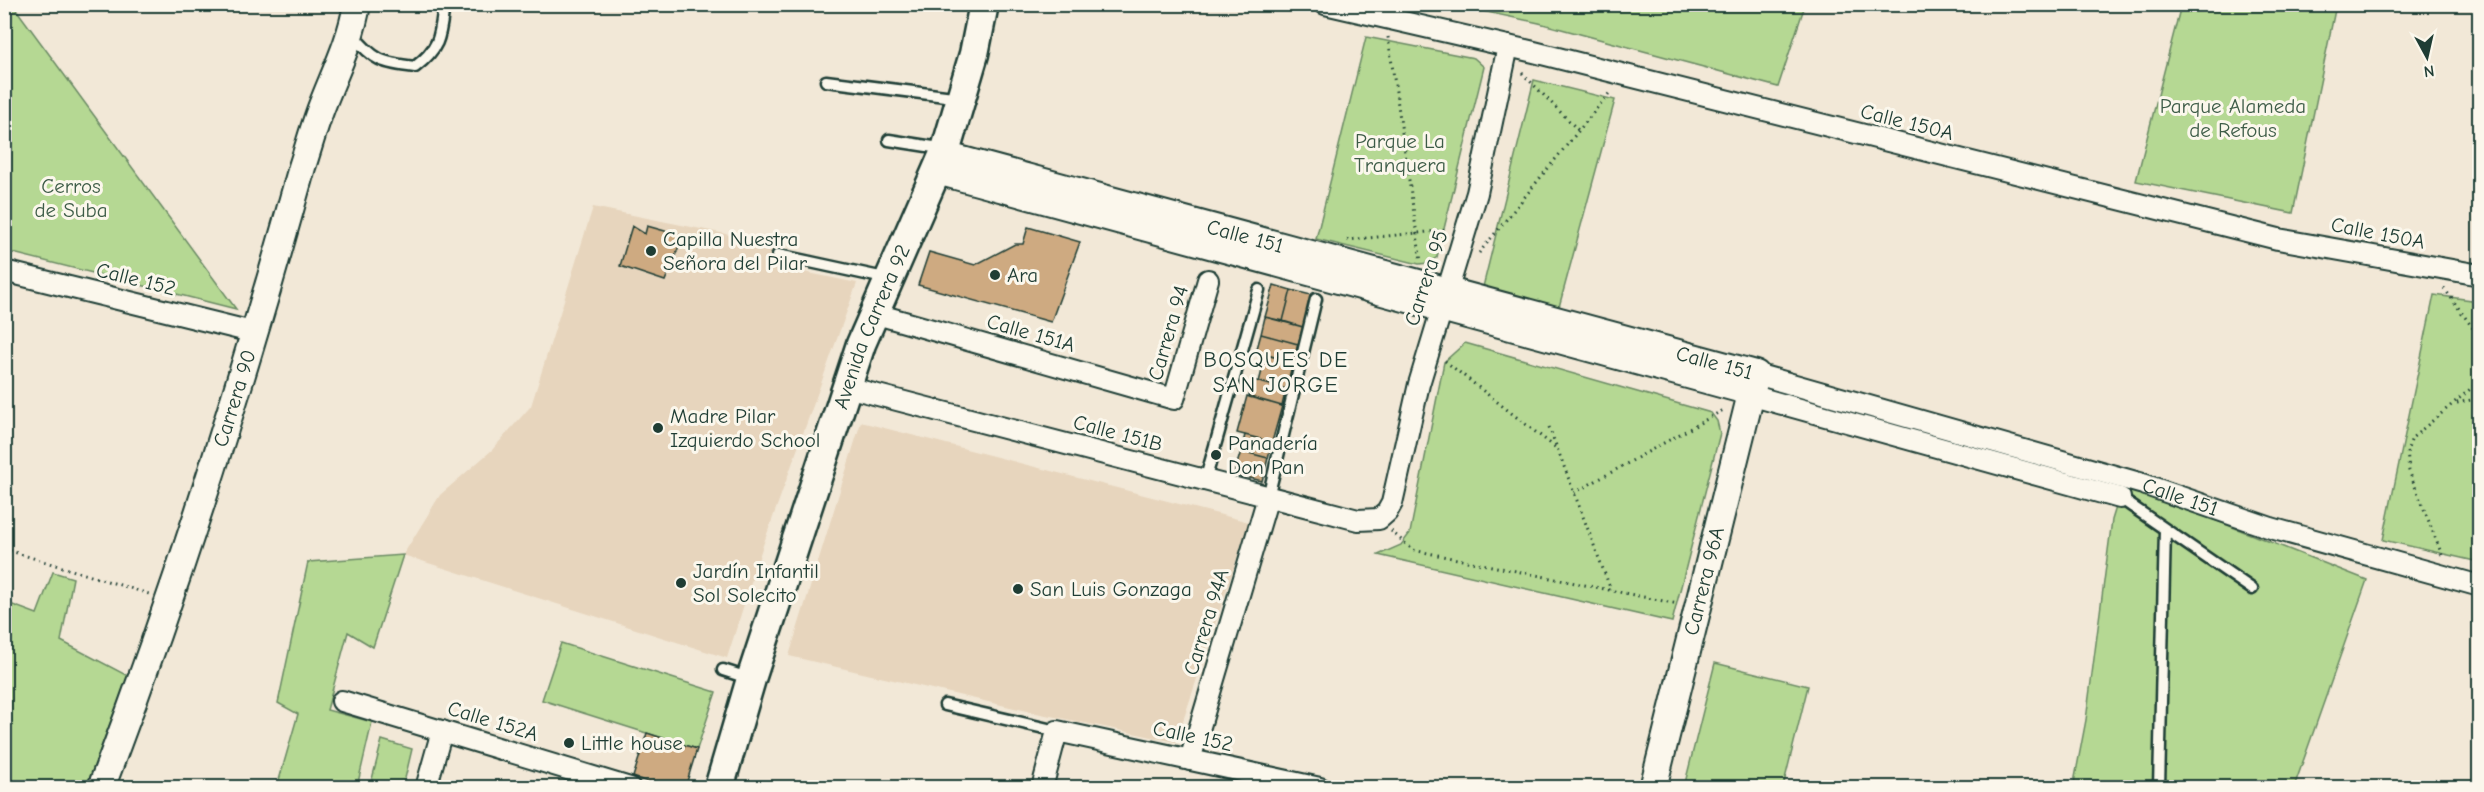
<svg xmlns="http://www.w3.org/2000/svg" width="2484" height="792" viewBox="0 0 2484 792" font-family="'Comic Neue',sans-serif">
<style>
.built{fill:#e7d5bd}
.green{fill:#b5d893;stroke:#6a8a64;stroke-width:1.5}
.building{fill:#ceaa81;stroke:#1f3d34;stroke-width:1.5}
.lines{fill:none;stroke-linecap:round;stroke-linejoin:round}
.service-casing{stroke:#1f3d34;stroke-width:15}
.minor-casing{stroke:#1f3d34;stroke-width:24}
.tertiary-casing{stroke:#1f3d34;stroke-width:30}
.secondary-casing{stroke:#1f3d34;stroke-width:33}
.path{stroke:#1f3d34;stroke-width:3;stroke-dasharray:1.5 4.5;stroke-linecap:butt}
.service{stroke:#fbf7ec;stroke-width:10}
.minor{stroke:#fbf7ec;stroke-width:20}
.tertiary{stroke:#fbf7ec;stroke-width:26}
.secondary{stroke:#fbf7ec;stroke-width:28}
.poi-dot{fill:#1f3d34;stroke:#fbf7ec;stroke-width:2}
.labels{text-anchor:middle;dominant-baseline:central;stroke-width:6;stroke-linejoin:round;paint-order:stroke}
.park-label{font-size:21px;fill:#3d5c47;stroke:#fbf7ec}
.street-label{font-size:21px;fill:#1f3d34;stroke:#fbf7ec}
.poi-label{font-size:21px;fill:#1f3d34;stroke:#fbf7ec;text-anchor:start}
.neighbourhood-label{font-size:22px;letter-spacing:1.5px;fill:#1f3d34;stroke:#fbf7ec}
</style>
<rect width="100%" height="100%" fill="#f2e8d7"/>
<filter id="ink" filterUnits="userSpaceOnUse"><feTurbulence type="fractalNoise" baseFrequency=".0167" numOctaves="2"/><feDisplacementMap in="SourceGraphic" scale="12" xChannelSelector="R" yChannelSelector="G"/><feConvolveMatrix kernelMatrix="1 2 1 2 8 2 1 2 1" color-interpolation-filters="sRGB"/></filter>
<g filter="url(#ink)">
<!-- built -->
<path class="built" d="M593,207L780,245L775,266L857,283L762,548L727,658L403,555L440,495L492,450L531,406Z
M861,422L1249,522L1176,742L1036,713L789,656Z"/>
<!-- green -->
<path class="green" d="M4,5H13L236,309L5,251Z
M1454,5L1805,4V5L1778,87L1539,23Z
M2181,5H2336L2293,213L2136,181Z
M1366,37L1474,58L1484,67L1437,257L1429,263L1419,264L1316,239Z
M1534,80L1615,100L1559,307L1483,287Z
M2434,295L2479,301V562L2383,540Z
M1465,343L1711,413L1717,421L1720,433L1672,622L1378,555L1401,545L1410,533L1444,362Z
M2123,484L2367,580L2294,787L2073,788L2086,720L2112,520Z
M403,555L373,647L348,632L327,710L372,722L357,787H277L298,714L278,703L308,562Z
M53,572L73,578L61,641L128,676L86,787H5V602L37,614Z
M561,643L716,692L697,749L542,700Z
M1715,663L1808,686L1783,787H1684Z
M382,740L412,749L403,787H370Z"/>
<!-- building -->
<path class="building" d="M632,226L645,234L647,226L683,236L665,281L620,266Z
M1028,227L1080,242L1051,322L918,285L929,252L975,265L1015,244H1023Z
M1274,285L1291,290L1283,321L1265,317Z
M1291,290L1311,295L1303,327L1283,321Z
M1265,317L1303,327L1298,344L1261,334Z
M1261,334L1298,344L1293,362L1256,352Z
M1266,355L1293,362L1286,389L1259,382Z
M1253,380L1286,389L1282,406L1249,397Z
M1247,396L1282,406L1272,442L1237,433Z
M1245,435L1272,442L1268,458L1241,451Z
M1241,451L1268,458L1262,481L1234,474Z
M647,733L697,749L685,788H666L633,777Z"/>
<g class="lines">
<defs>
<path id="service" d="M353,35C374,61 382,63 415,67C441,47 440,36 444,4
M826,81L961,98
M889,140L946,149
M778,255L889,279
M1205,481L1259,290
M1268,497L1316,299
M2120,498L2252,589
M723,670L751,679
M945,705L1057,731
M2159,788L2165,529"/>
<g id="minor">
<path d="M1325,4L1534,52L2278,239L2480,275"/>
<path d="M937,174L1750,395L2120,498"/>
<path d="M4,271L256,333"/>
<path d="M873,313L1174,399L1208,280"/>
<path id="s1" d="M1756,374L2143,484L2271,528L2480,586"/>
<path d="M847,387L1358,520L1379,519L1387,512L1392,503L1419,384L1477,193L1508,46"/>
<path d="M342,701L630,788"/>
<path d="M1190,760L1268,497"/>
<path d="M426,788L442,731"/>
<path d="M1042,788L1057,731L1320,788"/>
</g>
<g id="tertiary">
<path id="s2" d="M944,155L1756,374L1653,788"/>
<path id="s3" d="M101,788C179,584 244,377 302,167C308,149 313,130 320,111C333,76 351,42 357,4"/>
</g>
<g id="secondary">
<path id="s4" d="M719,788L751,679L861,344L946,149L974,54L984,4"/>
</g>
</defs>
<!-- service casing -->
<use href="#service" class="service-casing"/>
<!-- minor casing -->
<use href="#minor" class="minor-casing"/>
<!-- tertiary casing -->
<use href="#tertiary" class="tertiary-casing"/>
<!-- secondary casing -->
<use href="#secondary" class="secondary-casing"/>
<!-- path -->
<path class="path" d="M1388,37L1421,262
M1522,73L1580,132
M1347,240L1448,230
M1479,253L1611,91
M2444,288L2480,338
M1445,361L1556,448
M2457,403L2480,398
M1549,427L1611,590
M1574,493L1725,409
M1391,531L1413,550L1678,604
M4,549L149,594
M2442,555L2409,471L2407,451L2412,438L2480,381"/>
<!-- service -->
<use href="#service" class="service"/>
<!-- minor -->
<use href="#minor" class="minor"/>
<!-- tertiary -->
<use href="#tertiary" class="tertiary"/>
<!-- secondary -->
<use href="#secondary" class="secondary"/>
</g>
</g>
<!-- markers -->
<g class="poi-dot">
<circle cx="651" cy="251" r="6"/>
<circle cx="995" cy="275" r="6"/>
<circle cx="658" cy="428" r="6"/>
<circle cx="1216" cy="455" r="6"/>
<circle cx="681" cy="583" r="6"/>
<circle cx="1018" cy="589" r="6"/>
<circle cx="569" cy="743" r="6"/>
</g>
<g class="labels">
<!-- park labels -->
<g class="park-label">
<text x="2233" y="106">Parque Alameda<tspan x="2233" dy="24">de Refous</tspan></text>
<text x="1400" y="141">Parque La<tspan x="1400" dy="24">Tranquera</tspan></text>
<text x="71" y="186">Cerros<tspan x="71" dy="24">de Suba</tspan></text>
</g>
<!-- street labels -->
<g class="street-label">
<text transform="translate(1907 122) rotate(14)">Calle 150A</text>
<text transform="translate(2378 233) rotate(11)">Calle 150A</text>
<text stroke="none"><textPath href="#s2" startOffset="312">Calle 151</textPath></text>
<text transform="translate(1426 278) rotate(-72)">Carrera 95</text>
<text transform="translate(136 279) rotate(14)">Calle 152</text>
<text stroke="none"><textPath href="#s4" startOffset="486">Avenida Carrera 92</textPath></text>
<text transform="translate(1031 333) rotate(16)">Calle 151A</text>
<text transform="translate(1168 333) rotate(-74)">Carrera 94</text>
<text stroke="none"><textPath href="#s2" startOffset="798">Calle 151</textPath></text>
<text stroke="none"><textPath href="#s3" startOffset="412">Carrera 90</textPath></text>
<text transform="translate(1118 433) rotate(15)">Calle 151B</text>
<text stroke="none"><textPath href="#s1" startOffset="442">Calle 151</textPath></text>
<text transform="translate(1704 581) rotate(-76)">Carrera 96A</text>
<text transform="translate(1206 622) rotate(-73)">Carrera 94A</text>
<text transform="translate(493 721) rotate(17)">Calle 152A</text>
<text transform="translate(1193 736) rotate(12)">Calle 152</text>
</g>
<!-- poi labels -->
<g class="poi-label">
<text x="663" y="239">Capilla Nuestra<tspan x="663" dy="24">Señora del Pilar</tspan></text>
<text x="1007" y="275">Ara</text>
<text x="670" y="416">Madre Pilar<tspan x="670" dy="24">Izquierdo School</tspan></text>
<text x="1228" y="443">Panadería<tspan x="1228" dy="24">Don Pan</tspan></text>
<text x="693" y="571">Jardín Infantil<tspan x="693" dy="24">Sol Solecito</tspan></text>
<text x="1030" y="589">San Luis Gonzaga</text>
<text x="581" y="743">Little house</text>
</g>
<!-- neighbourhood labels -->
<g class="neighbourhood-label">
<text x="1276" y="360">BOSQUES DE<tspan x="1276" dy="25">SAN JORGE</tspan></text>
</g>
</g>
<!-- margin -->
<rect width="2484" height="792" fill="none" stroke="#fbf7ec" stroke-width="24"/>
<rect x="12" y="12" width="2460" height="768" fill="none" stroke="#1f3d34" stroke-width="2" filter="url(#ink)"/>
<!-- north arrow -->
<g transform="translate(2427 57) rotate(172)" stroke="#fbf7ec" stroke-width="4.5" paint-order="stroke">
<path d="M0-4.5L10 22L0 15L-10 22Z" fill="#1f3d34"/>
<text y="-9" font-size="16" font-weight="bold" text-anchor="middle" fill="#1f3d34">N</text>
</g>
</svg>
